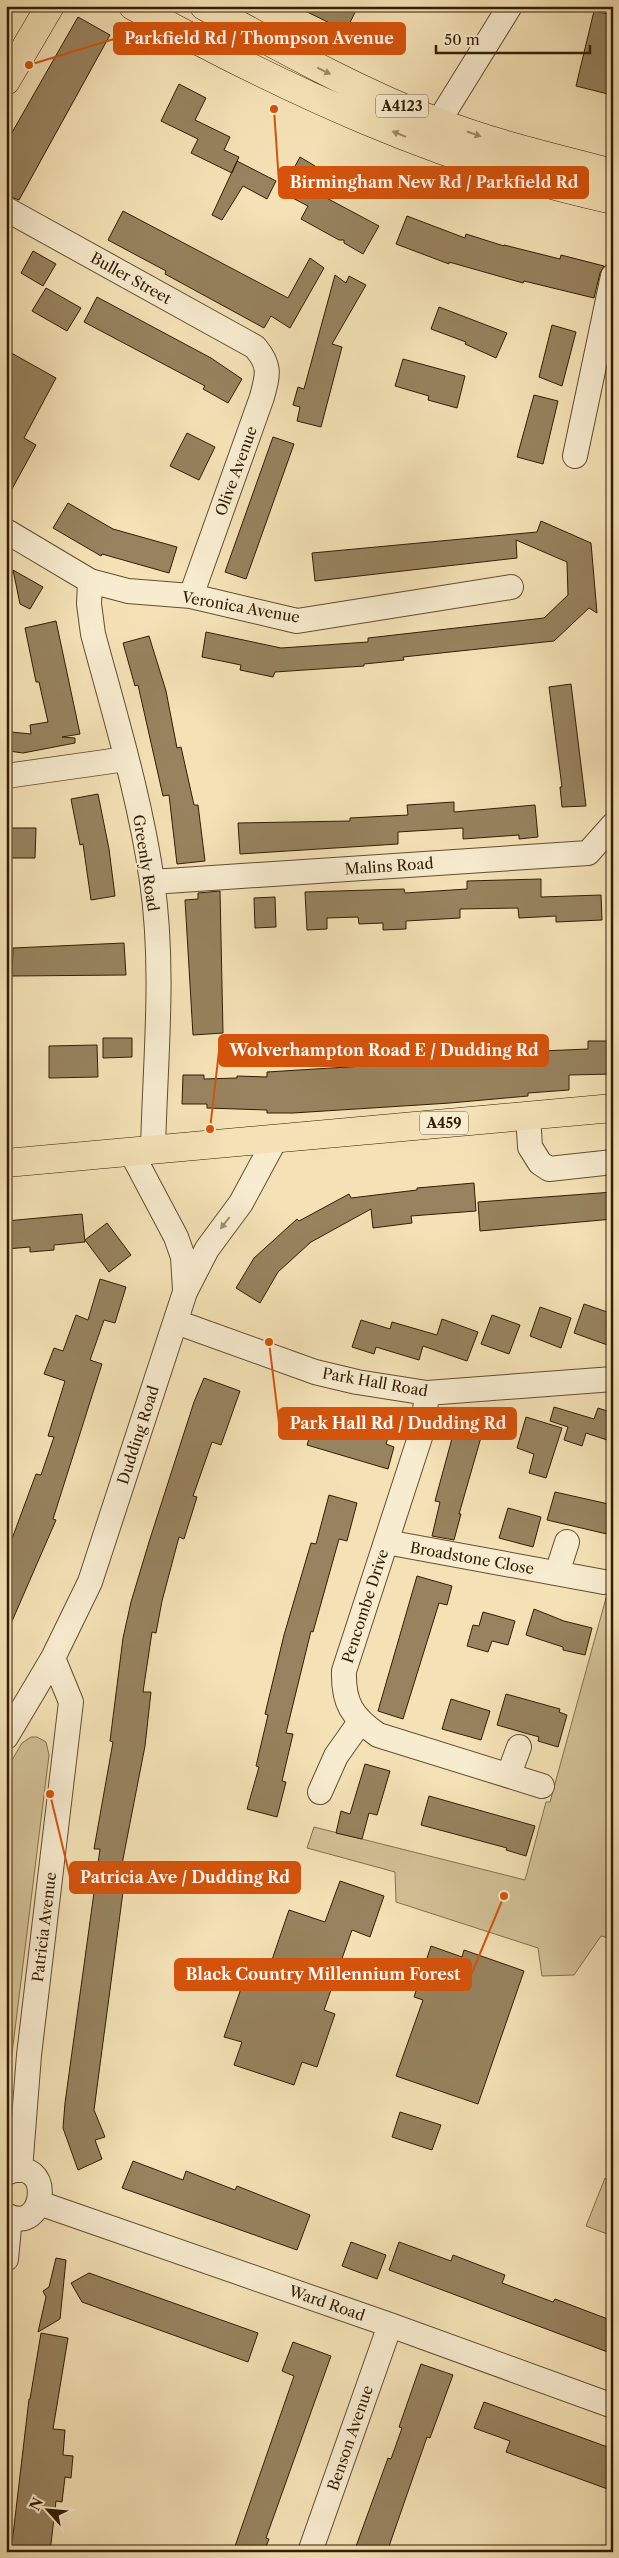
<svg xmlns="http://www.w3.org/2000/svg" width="619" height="2558" viewBox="0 0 619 2558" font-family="'Libre Caslon Text',serif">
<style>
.green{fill:#d3c197;stroke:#826f4c}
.building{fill:#97835f;stroke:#321d00}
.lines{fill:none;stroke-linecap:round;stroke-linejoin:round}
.minor-casing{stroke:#624e2e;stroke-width:26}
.primary-casing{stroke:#321d00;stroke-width:29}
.trunk-casing{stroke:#321d00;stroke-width:29}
.minor{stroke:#f8ecd0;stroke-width:24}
.primary{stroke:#f4e2b6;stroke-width:28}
.trunk{stroke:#f4e2b6;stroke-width:28}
.oneway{fill:#9d8964}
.oneway2{fill:#9f8f72}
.labels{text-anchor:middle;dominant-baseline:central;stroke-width:4;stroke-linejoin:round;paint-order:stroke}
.shield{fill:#f8ecd0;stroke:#6d5b3e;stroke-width:1}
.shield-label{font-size:14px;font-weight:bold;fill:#321d00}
.street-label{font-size:15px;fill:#321d00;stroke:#f8ecd0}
.leader{fill:none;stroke:#d6530b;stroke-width:2}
.callout-dot{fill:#d6530b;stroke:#f8ecd0;stroke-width:2}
.callout{fill:#d6530b;stroke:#d6530b;stroke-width:2}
.callout-label{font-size:16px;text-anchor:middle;font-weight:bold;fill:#fff}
</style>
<rect width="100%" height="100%" fill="#f4e2b6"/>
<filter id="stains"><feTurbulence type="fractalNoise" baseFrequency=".004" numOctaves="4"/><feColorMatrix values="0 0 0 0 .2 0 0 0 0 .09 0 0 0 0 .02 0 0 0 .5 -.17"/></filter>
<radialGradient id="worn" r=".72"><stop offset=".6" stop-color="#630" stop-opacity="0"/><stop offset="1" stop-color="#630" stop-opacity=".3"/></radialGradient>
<!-- green -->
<path class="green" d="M606,1598L613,1600V1939L601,1936L574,1975L542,1976L538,1948L396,1902L395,1872L307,1848L314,1827L525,1880L546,1802H550Z
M31,1737H37L46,1742L49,1755L6,2102V1770L22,1743Z
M605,2178L613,2186V2236L586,2226Z"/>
<!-- building -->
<path class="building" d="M295,6H358L346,31Z
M594,11L613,15V73L608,94L576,86Z
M78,17L110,35L19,200L6,195V143Z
M179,84L206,98L195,120L230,137L224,150L239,157L232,173L191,153L198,139L161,121Z
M300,157L315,166L304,186L379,226L363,254L344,243V240H339L301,219L308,206L281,192Z
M237,161L276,181L267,199L243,186L222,220L212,215Z
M123,211L288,298L310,258L324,268L290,328L271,316L264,328L165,274L166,271L108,240Z
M407,216L465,238L466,234L504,246V245L560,259L561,255L604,266L600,273L594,298L524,281L523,283L449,262V264L396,244Z
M33,251L56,264L43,286L21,273Z
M335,275L346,283L349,276L366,285L332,344L342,347L321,427L297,421L300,407L293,405L298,387L304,389Z
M46,288L81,308L67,331L32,311Z
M97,297L211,358L242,379L228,403L203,389L205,386L84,322Z
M439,307L507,333L496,358L465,344L466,342L431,329Z
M552,325L576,332L562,386L539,377Z
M6,350L56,378L24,438L36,445L6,500Z
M403,359L465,376L457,408L428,400L429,396L395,386Z
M534,395L558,401L543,464L517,457Z
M187,433L215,447L199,480L170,466Z
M273,437L294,444L246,579L225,572Z
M68,503L113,529L177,547L169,573L102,554L101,556L53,528Z
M541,521L591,543L597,613L589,608L554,641L403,657L404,660L364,664V666L275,672L273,677L240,670L241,665L202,657L206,632L281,648L368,642V638L544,618L568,595L567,562L516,540L517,558L315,581L312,553L537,532Z
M13,570L43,587L30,609L20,604Z
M56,621L80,734L62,737L75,738V743L23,753L9,751L11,732L31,734L30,725L48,722L39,682H36L25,628Z
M149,636L166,691L177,748L181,747L194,805H198L205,861L177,864L169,795L163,796L138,685L135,686L123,643Z
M571,684L586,806L562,807L560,787H562L549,687Z
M98,794L109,849L115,896L91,900L83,844L80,845L71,799Z
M454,802V812L535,805L538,837L519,839V835L463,839V828L398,832V844L240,854L238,823L350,821V818L408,815L407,805Z
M6,828H36L35,858H11V851L6,850Z
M541,879V897L601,895L602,920L556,922V916L519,918L518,908L460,909V918L406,921V929L383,930V923L359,924L358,917L327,918V929L307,930L305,892L404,889L405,893L467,889V881Z
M220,891L223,1033L193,1035L185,900L198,899V893Z
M275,897L276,927L255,928L254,898Z
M124,943L126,975L12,976L13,948Z
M103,1038H132V1057L103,1058Z
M588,1041H613V1074L569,1075V1090L528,1093V1096L450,1103L293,1113H267V1110L207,1108V1104H182L183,1075H204V1079L237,1078V1076L267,1077V1072L541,1055V1051L588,1049Z
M97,1045L98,1077L49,1078V1046Z
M474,1183L476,1211L411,1216L412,1223L373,1228L371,1209L311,1242L278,1272L260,1303L236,1288L254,1258L297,1219L299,1221L349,1194L351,1198L417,1190V1188Z
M613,1192V1219L480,1231L478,1202Z
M82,1214L85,1242L54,1245V1250L30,1252V1247L6,1249V1221Z
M107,1223L131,1255L109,1272L85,1240Z
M100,1279L126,1287L115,1323L104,1320L90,1360L102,1364L53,1519L56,1520L6,1635V1555L36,1474L41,1475L54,1437L48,1436L65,1381L44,1374L54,1348L63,1351L76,1315L88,1320Z
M584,1304L613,1314V1347L574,1333Z
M540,1307L571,1318L561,1348L530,1336Z
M492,1315L520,1325L509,1354L481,1344Z
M442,1319L478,1332L467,1361L423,1346L419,1360L376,1347L374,1354L352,1347L361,1320L390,1329L392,1322L437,1335Z
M204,1378L240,1391L221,1445L212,1442L193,1496L197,1497L184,1539L179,1537L162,1601L156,1633L152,1632L143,1692H151L145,1746L123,1859L120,1892H123L94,2110L105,2137L95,2140L102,2159L78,2170L63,2128L65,2103L100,1849H94L113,1742L110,1741L123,1638L131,1602L149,1542L194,1402Z
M554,1407L594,1419L598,1408L613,1413V1442L586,1433L582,1446L564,1440L568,1427L550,1421Z
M317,1413L340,1420L339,1424L388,1438L386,1444L394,1447L388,1469L307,1445Z
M526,1417L562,1428L546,1478L529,1473L534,1454L517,1448Z
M457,1420L484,1427L459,1514H461L454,1540L432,1536L440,1502L435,1501Z
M555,1492L613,1505L607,1534L547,1520Z
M329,1495L357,1503L347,1541L339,1539L313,1632L311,1631L286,1733L293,1734L282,1781L286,1782L277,1817L247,1809L259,1767L256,1766L268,1715L265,1714L284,1635L311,1543L316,1544Z
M508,1508L541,1517L533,1547L499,1538Z
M417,1576L452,1586L447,1605L439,1603L403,1719L378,1711Z
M534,1609L564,1621L592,1628L585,1655L563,1650V1647L526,1635Z
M483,1612L515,1621L508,1645L492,1641L488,1652L467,1646L473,1625L479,1626Z
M506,1694L560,1709L559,1712L567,1715L558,1747L538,1741L539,1737L497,1725Z
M451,1699L490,1711L481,1740L442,1729Z
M365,1764L390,1771L377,1815L369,1813L362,1839L336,1833L341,1811L350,1814Z
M429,1796L535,1826L526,1856L506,1850L507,1848L421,1825Z
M340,1881L384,1896L370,1937L352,1930L324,2010L335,2014L317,2067L302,2062L294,2085L234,2065L242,2042L224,2037L243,1983L262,1989L289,1910L325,1922Z
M431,1946L462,1957L464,1950L524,1971L478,2104L396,2076L423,2000L414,1997Z
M400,2112L441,2125L432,2150L392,2137Z
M133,2161L183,2180L186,2171L235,2190L237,2186L310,2215L297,2250L122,2188Z
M351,2242L386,2255L377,2279L342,2266Z
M399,2242L451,2261L453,2255L505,2275L502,2283L553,2302L555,2299L613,2321V2354L389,2270Z
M56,2258L66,2260L60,2319L38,2332L46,2297L43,2291L49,2287Z
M89,2273L258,2333L248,2362L82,2302L71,2283Z
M41,2333L68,2338L53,2429L65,2430L63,2455L73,2456L71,2478L65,2477L62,2502L56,2501L50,2552H11L29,2399H30Z
M293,2342L331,2356L266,2538L269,2539L264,2552H233L294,2376L282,2371Z
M421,2364L453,2375L430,2438L427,2437L387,2552H354L388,2458L391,2459L402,2428L399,2427Z
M484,2402L613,2449V2491L506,2452L510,2441L474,2428Z"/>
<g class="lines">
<defs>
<path id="minor" d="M429,137L510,6
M6,209L255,347C271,366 268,374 262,397L191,596
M575,456L613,276
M6,531L90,581L128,591L191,596L297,621L511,587
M90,581L89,604L93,634C115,716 140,797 152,881C165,971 155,1060 153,1150
M6,776L126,759
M152,882L588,853L613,825
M528,1115L530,1147L540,1163L549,1169L613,1162
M131,1152L176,1237L183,1257L185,1290
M176,1322L315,1372L357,1382L427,1393L613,1379
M427,1393L423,1428L344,1671C343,1703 352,1717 378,1735L542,1786
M386,1542L604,1582
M557,1573L567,1542
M6,1737L53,1658L90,1582L185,1292L207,1249L241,1203L276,1138
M509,1774L519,1747
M320,1792L336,1756L360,1722
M20,2170L29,2055L71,1702L53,1658
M39,2203L390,2325L613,2406
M6,2215C47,2237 55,2153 6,2173
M6,2259L10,2217
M310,2552L390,2325"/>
<path id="primary" d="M6,81L50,6
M6,1163L613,1108"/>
<path id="trunk" d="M133,6C286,90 442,163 613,200
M204,6C281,48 357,91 438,122C495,144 554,158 613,173"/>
</defs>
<!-- minor casing -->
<use href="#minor" class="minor-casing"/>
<!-- primary casing -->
<use href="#primary" class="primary-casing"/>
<!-- trunk casing -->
<use href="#trunk" class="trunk-casing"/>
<!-- minor -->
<use href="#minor" class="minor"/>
<!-- primary -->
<use href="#primary" class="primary"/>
<!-- trunk -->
<use href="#trunk" class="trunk"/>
</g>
<!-- one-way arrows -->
<defs><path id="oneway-solid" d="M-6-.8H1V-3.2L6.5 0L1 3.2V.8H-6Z" transform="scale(1.25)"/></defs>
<g class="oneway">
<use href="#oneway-solid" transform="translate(324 71) rotate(26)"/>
<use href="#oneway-solid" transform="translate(399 134) rotate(-158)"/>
<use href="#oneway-solid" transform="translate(474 134) rotate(19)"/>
</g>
<use class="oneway2" href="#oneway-solid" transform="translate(225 1223) rotate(128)"/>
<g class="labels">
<!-- shield labels -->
<g class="shield">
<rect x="376" y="94.5" width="52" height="23" rx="4"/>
<rect x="420" y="1111.5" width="48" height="23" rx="4"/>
</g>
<g class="shield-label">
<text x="402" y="106">A4123</text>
<text x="444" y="1123">A459</text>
</g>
<!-- street labels -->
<g class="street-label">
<text transform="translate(131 278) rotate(29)">Buller Street</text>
<text transform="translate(236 471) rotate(-70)">Olive Avenue</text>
<text transform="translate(241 607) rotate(10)">Veronica Avenue</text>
<text transform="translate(146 863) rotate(81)">Greenly Road</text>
<text transform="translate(389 866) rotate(-4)">Malins Road</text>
<text transform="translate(375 1382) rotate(10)">Park Hall Road</text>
<text transform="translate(138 1435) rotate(-72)">Dudding Road</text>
<text transform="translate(472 1558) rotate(10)">Broadstone Close</text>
<text transform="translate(365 1606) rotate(-72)">Pencombe Drive</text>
<text transform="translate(44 1927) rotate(-83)">Patricia Avenue</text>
<text transform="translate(327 2303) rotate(19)">Ward Road</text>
<text transform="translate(350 2438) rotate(-71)">Benson Avenue</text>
</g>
</g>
<!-- callouts -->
<path class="leader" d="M29 65L114 39M274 109L279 183M210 1129L219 1051M269 1342L279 1423M50 1794L70 1877M504 1896L471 1975"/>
<g class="callout-dot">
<circle cx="29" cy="65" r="5"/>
<circle cx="274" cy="109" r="5"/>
<circle cx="210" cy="1129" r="5"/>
<circle cx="269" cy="1342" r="5"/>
<circle cx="50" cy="1794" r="5"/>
<circle cx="504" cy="1896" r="5"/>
</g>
<g class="callout">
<rect x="114" y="23" width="291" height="31" rx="5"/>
<rect x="279" y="167" width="309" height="31" rx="5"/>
<rect x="219" y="1035" width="329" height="31" rx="5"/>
<rect x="279" y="1408" width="237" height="31" rx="5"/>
<rect x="70" y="1862" width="230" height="31" rx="5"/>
<rect x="175" y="1959" width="296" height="31" rx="5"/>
</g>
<g class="callout-label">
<text x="259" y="44">Parkfield Rd / Thompson Avenue</text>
<text x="434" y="188">Birmingham New Rd / Parkfield Rd</text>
<text x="384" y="1056">Wolverhampton Road E / Dudding Rd</text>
<text x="398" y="1429">Park Hall Rd / Dudding Rd</text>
<text x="185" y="1883">Patricia Ave / Dudding Rd</text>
<text x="323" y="1980">Black Country Millennium Forest</text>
</g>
<!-- margin -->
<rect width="619" height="2558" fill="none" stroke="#f4e2b6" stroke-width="25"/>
<rect x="8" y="8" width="604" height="2543" fill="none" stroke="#321d00" stroke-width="2.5"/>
<rect x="12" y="12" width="594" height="2533" fill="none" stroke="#321d00"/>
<!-- north arrow -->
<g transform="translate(48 2510) rotate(297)" stroke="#f8ecd0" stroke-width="4" paint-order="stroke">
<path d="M0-4L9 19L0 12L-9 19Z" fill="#321d00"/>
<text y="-8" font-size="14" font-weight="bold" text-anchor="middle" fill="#321d00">N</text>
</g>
<!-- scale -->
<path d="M436 45v8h154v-8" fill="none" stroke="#321d00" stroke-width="2.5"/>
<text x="444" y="45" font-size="15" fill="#321d00" stroke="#f8ecd0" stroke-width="4" paint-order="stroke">50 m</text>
<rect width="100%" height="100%" filter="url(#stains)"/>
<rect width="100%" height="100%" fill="url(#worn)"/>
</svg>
